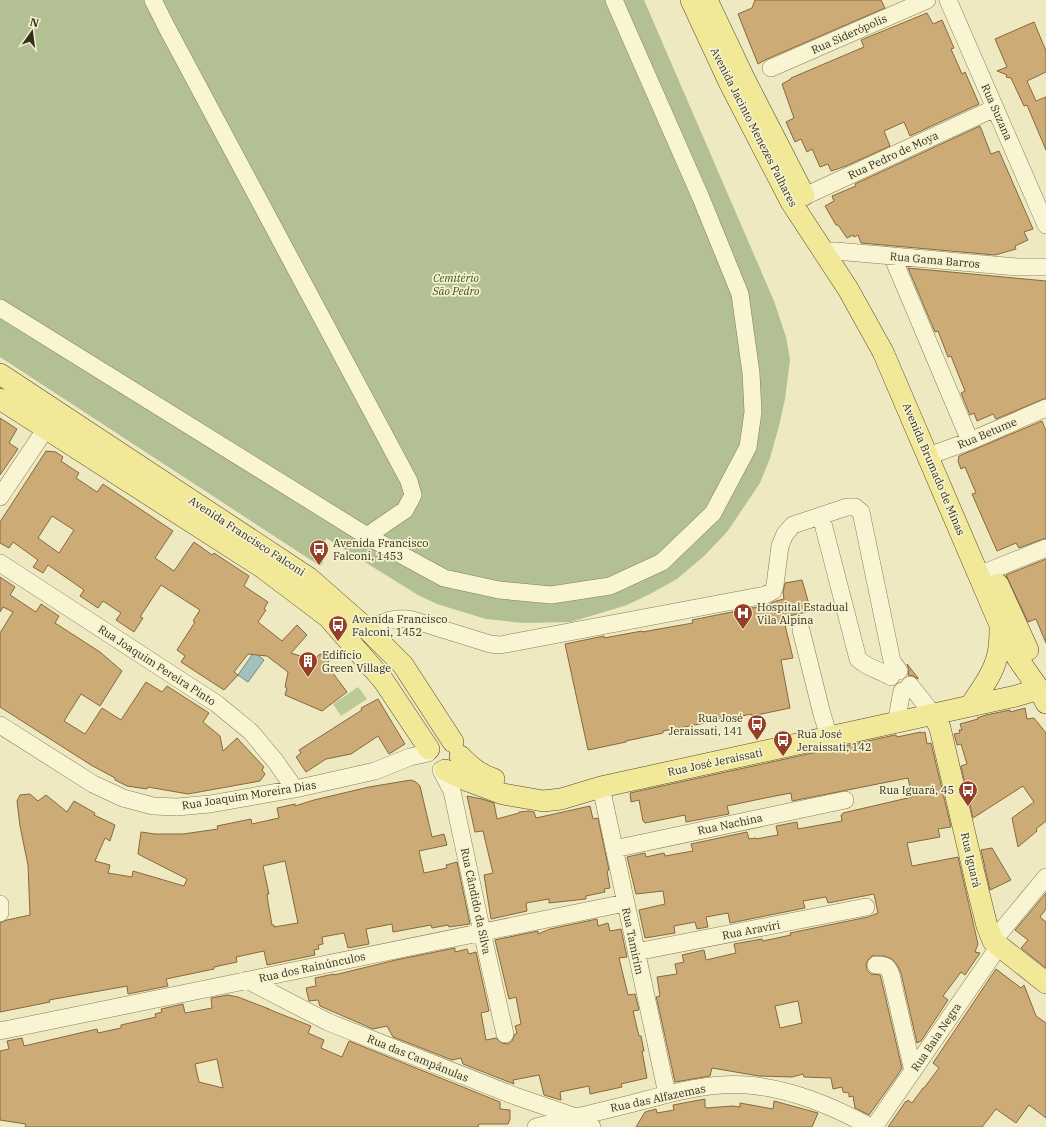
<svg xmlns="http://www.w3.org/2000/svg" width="1046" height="1127" viewBox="0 0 1046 1127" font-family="'IBM Plex Serif',serif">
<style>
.green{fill:#bacb95}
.cemetery{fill:#b2c094}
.water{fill:#a3c0bd;stroke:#6a8e8c}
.building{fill:#ccab76;stroke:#86693e;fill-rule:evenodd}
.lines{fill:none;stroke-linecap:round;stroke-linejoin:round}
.minor-casing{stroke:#877b58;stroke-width:18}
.major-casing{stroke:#54472d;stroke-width:22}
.minor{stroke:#f9f5d3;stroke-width:17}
.major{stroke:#f1e898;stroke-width:21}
.labels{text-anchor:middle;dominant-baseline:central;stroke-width:3.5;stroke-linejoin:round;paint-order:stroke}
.street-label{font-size:11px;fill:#362e1d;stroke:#f5f2d0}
.park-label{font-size:11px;font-style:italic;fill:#3d5323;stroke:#f5f2d0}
.poi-label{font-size:11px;fill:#362e1d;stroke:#f5f2d0;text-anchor:start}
</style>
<rect width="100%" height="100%" fill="#eee9c0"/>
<!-- green -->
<path class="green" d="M358,687L367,699L341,716L333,704Z"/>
<!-- cemetery -->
<path class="cemetery" d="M0,0H644L774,301L786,337L790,360L785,399L779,426L770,458L760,483L727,532L704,556L677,579L650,594L627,605L571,622L523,623L486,619L437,604L418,595L326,538L323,563L320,566L0,357Z"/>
<!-- water -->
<path class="water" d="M254,652L264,660L248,682L238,675Z"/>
<!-- building -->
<path class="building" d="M755,0H881L885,8L767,59L758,64L738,14L752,8Z
M927,13L933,24L942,20L954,48L951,49L962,74L965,72L979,104L910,136L904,122L884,131L890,146L846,166L831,171L828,164L820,167L812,149L807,152L801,139L795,142L786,122L794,118L782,84L791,79V78L864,47L861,40Z
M1034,22L1046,51V72L1027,81L1036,101L1046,97V150L1027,105L1024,106L1011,78L1006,77L1007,75L997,71L1007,67L995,39Z
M980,126L991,154L999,151L1033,229L1024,232L1028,240L1015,246L1016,249L995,255L861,243L858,235L854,237L853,235L847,238L838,225H836L825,206L834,201L832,196L856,186L855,184Z
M908,268L1046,281V398L996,419L993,414L977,421L974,413L970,415L961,393L965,391L951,356L948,357L938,331L935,332Z
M0,418L17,429L9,443L18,449L0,475Z
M1042,421L1046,431V538L1019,548L1016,543L997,551L972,494L976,493L965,467L961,469L958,461L959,456Z
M46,451L56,452L63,457L61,461L79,473L76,478L97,492L103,484L173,531L155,558L174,571L194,542L212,555L214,553L249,576L244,586L268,602L264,609L266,610L258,622L282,641L297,625L307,635L291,653L313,660L320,654L328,657L329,668L347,692L322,711L285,695L287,688L285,687L288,672L267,656L248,654L234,672L238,675L224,690L181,662L185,656L177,650L195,622L193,621L200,610L161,585L140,617L143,618L134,632L116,620L121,613L103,601L98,608L80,596L84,590L48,565L43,573L33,567L38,560L13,542L9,548L0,543V522ZM52,516L74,530L59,553L38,538Z
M1046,559V643L1036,619L1028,622L1006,575Z
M0,577L15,587L10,595L36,612L41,604L59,616L55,623L100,652L122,671L100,706L81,694L64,721L85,734L102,708L121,720L146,682L162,692L167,686L209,713L203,722L220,736L223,751L237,738L264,767L262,770L265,774L260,781L188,794L148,787L147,789L127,786L115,780V778L91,765L0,707V633L13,612L3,607L0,612Z
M802,580L811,611L789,616V625H785L793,658L781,660L790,708L752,716V714L663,731V733L626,741V742L588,750L565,644L604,636V638L642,631V632L693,623L692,620L767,605L776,601L784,599L783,592L785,583Z
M907,664L918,678V679L913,676L908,675L909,670Z
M378,699L405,744L389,754L378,736L351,754L326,759L306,772L296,757L301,753L299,750L362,710L361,708Z
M1025,708L1027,719L1034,718L1046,733V821L1036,829L1037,831L1018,847L1012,818L1034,802L1023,786L973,818L961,766L967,764L961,744L957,745L954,734L960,733L959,730H962L960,724L978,719L977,718L986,715L1010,710V712Z
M921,732V733L925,732L927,744L931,743L951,827L938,829L940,837L907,843L912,866L958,857L978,944L975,952L980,953L965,975L961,972L943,996L948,1000L921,1041L917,1043L901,973L897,965L892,959L884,956H872L868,960L866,964L867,970L871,974L880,975L881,978L902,1068L897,1076L869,1115L855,1108L853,1096L849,1097V1093L843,1092L842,1087L833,1089L831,1078L804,1077L803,1074L792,1077L759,1076L712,1068L710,1076L675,1082L657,1000L656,997L660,996L657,977L677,974L675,964L684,962L682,955L704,950L706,960L736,953L734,944L762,939L763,941L791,935L790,933L868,917L878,913L874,894L828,903L826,897L803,901L805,908L730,923L728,913L706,917L708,927L697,929L695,922L674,926L675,933L645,938L639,910L665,904L663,891L636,894L627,857L645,853L646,857L664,853L665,856L693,851L691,844L747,832L749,839L756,838V839L778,835L776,826L797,822L798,829L842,821L841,815L843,814V813L912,797L908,778L792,801L791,793L765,798L727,806L729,814L686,822L685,815L645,823L644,821H643L639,800L631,802L630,793L895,735H896L897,737ZM798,1001L802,1023L780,1028L775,1006Z
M411,780L416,782L420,786L432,837L444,834L447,845L419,851L424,873L447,868L446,865L457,862L470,924L449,927L448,925L432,928L431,925L393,932L392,924L366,929L369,944L348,948L344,933L322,937L323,944L318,945L319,949L314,950L315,955L267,965L264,951L236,957L237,962L214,967V969L166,979L168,986L128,994L127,986L49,1000L50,1002L0,1012V923L7,920L30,915L28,865L20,826L17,801L20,795L30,794L38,801L46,795L67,812L74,801L95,813L94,815L115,825L110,841L105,838L95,861L110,865L108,873L132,877L133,871L184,886L187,879L138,854L141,832L155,834H183L218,829L217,826L251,819L252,824L279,818L277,808L295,804V806L314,800L369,787ZM285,861L298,923L274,927V925H272L268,902L267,894H269L263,866Z
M467,796L482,799L494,803L497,819L519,813V812L529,811L534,812L536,818L590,806L593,819L598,818L609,870L607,871L610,888L604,889L605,892L586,896V899L549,903V899L526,903L527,911L491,919L484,875L493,873L483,831L475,832Z
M992,848L1011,880L990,890L981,850Z
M1046,893V909L1040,917L1046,922V968L1021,948L1028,940L1015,930Z
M597,919L598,926L608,923L610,931L621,929L627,957L619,958L628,995L635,994L639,1010L633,1011L639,1036H641L644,1051H642L647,1078L621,1084L622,1087L590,1094L589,1086L560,1092L561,1100L544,1095L539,1075L513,1080L514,1084L463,1064L461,1058L452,1060L393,1037L387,1026L373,1029L320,1006L318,1000L309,1001L306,988L316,986L315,978L334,974V975L396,960L455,948V952L467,949L469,954L476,952L489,1011L481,1013L486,1040L496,1038L502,1043L508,1044L512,1041L515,1034L517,1033L515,1026L521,1024L516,997L509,999L495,940L538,931V934L550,929Z
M996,969L1021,988L1024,985L1036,1016L1046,1023V1118L1029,1105L1016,1123L996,1109L982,1127H888L906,1101L907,1102L908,1100L912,1103L923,1088H924L939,1068L933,1063Z
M228,995L238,997L269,1009H268L311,1026L308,1033L324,1040L321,1048L342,1057L349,1041L500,1102V1109L510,1110V1119L508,1124H479L478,1127H25L26,1124L0,1120V1051L9,1049L7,1041L22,1038L24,1046L97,1029L98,1033L121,1028V1025L156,1017L155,1014L162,1012L161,1009L183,1004L185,1013L212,1008L211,998ZM217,1059L223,1088L199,1082L195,1064Z
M705,1099V1107L707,1108L732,1106L740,1107V1103L773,1109L774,1101L818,1113L812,1127H636L645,1112L656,1109L657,1113L674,1110L673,1105Z"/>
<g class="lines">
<defs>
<path id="minor" d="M153,0L166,26L409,481L413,495L405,510L367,536
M948,0L1046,225
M771,68L927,0
M792,202L995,108
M823,251H836L1017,267H1046
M892,256L970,441
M0,308L367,536L444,578L499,590L551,595L610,586L662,562L713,513L748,447L753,412L751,373L740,294L701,198L614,0
M928,456L970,441L1046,408
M0,497L53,418
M821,516L858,659C867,668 880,670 891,677
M0,563L217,704L251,732L276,762L295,789
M979,575L1046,548
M367,629C384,622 395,616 413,620L490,644L500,645L765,595L773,591L775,585L780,546L785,534L793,525L847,507H855L861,512L892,661L899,671
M801,630L822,714L829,737
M910,685L933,714
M896,723L902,691
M0,725L93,784L123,798L153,806L177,807L210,804L295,789L375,771L410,757L428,753
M441,770L452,791L482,932L505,1034
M601,787L667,1094
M614,849L845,800
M0,904V913
M993,941L1046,877
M636,952L866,907
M876,965C885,965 888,966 891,975L913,1071
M247,980L328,1022L515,1096L576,1117L592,1127
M0,1031L625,903
M536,1127C568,1119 601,1111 634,1103C671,1093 709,1082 748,1085C792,1089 832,1106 871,1127
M874,1127L999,946"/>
<path id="major" d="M691,0L730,84L791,202L848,289L883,352L1000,625L1018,659L1039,689L1046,703
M707,0L745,80L804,195
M0,374L309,578L367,629L403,665L453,742
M0,399L263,568L328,617L383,680L429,749
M998,584L1028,650
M970,706C982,688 997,669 999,647C1000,640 1000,632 1000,625
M933,714L940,728L977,886L987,926L993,941L1046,983
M460,756C470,766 480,775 494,779
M445,770L468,781L503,794L543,801L561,799L601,787L1016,696L1039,689"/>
</defs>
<!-- minor casing -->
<use href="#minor" class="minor-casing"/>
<!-- major casing -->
<use href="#major" class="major-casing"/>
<!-- minor -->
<use href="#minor" class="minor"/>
<!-- major -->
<use href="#major" class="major"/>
</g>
<!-- icons -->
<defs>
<symbol id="bus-pin" viewBox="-11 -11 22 30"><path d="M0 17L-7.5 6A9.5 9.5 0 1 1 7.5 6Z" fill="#953e29" stroke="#f5f2d0"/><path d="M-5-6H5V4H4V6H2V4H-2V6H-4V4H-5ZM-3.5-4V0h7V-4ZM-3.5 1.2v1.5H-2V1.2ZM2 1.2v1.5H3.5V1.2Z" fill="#fff"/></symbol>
<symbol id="hospital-pin" viewBox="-11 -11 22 30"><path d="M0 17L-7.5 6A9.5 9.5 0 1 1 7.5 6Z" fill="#953e29" stroke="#f5f2d0"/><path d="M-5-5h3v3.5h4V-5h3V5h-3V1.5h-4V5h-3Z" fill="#fff"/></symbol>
<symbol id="building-pin" viewBox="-11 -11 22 30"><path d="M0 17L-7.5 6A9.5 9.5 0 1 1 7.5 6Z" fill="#953e29" stroke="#f5f2d0"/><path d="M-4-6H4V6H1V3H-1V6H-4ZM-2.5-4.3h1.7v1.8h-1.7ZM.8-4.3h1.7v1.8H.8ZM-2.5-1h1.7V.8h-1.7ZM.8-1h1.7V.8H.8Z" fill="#fff"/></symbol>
</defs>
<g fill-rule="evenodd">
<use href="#bus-pin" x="308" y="538" width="22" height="30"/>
<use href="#hospital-pin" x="732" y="602" width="22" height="30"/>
<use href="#bus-pin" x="327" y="614" width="22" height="30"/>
<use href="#building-pin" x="297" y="650" width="22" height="30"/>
<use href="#bus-pin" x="746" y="713" width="22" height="30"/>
<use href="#bus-pin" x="772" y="729" width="22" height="30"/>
<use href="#bus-pin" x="957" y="779" width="22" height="30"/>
</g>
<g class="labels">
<!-- street labels -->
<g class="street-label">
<text transform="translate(849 34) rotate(-24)">Rua Siderópolis</text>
<text transform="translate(997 112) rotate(66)">Rua Suzana</text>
<text transform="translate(754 127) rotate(63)">Avenida Jacinto Menezes Palhares</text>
<text transform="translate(893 155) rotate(-25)">Rua Pedro de Moya</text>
<text transform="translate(935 260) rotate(5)">Rua Gama Barros</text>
<text transform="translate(987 433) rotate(-23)">Rua Betume</text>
<text transform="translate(934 469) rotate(67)">Avenida Brumado de Minas</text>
<text transform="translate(247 536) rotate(33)">Avenida Francisco Falconi</text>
<text transform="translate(157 665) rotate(33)">Rua Joaquim Pereira Pinto</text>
<text transform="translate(715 762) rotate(-12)">Rua José Jeraissati</text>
<text transform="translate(249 795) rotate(-9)">Rua Joaquim Moreira Dias</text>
<text transform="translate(730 824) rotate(-12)">Rua Nachina</text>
<text transform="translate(971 860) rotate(77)">Rua Iguará</text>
<text transform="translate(476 901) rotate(78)">Rua Cândido da Silva</text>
<text transform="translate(751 930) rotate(-11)">Rua Araviri</text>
<text transform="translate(633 941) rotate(78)">Rua Tamirim</text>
<text transform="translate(312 967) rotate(-12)">Rua dos Rainúnculos</text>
<text transform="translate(936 1037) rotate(-56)">Rua Baia Negra</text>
<text transform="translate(418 1058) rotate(22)">Rua das Campânulas</text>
<text transform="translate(658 1098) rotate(-12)">Rua das Alfazemas</text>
</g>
<!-- park labels -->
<g class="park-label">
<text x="456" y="278">Cemitério<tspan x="456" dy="13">São Pedro</tspan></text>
</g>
<!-- poi labels -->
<g class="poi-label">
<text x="333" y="543">Avenida Francisco<tspan x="333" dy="13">Falconi, 1453</tspan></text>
<text x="757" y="607">Hospital Estadual<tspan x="757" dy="13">Vila Alpina</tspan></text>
<text x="352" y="619">Avenida Francisco<tspan x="352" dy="13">Falconi, 1452</tspan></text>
<text x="322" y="655">Edifício<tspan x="322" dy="13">Green Village</tspan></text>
<text x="743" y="718" text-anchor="end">Rua José<tspan x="743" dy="13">Jeraissati, 141</tspan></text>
<text x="797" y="734">Rua José<tspan x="797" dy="13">Jeraissati, 142</tspan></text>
<text x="954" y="790" text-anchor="end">Rua Iguará, 45</text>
</g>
</g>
<!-- north arrow -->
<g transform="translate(32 32) rotate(14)" stroke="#f5f2d0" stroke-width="3" paint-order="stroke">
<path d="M0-3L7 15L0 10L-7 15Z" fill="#362e1d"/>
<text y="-6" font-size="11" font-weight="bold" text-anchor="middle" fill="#362e1d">N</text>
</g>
</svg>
